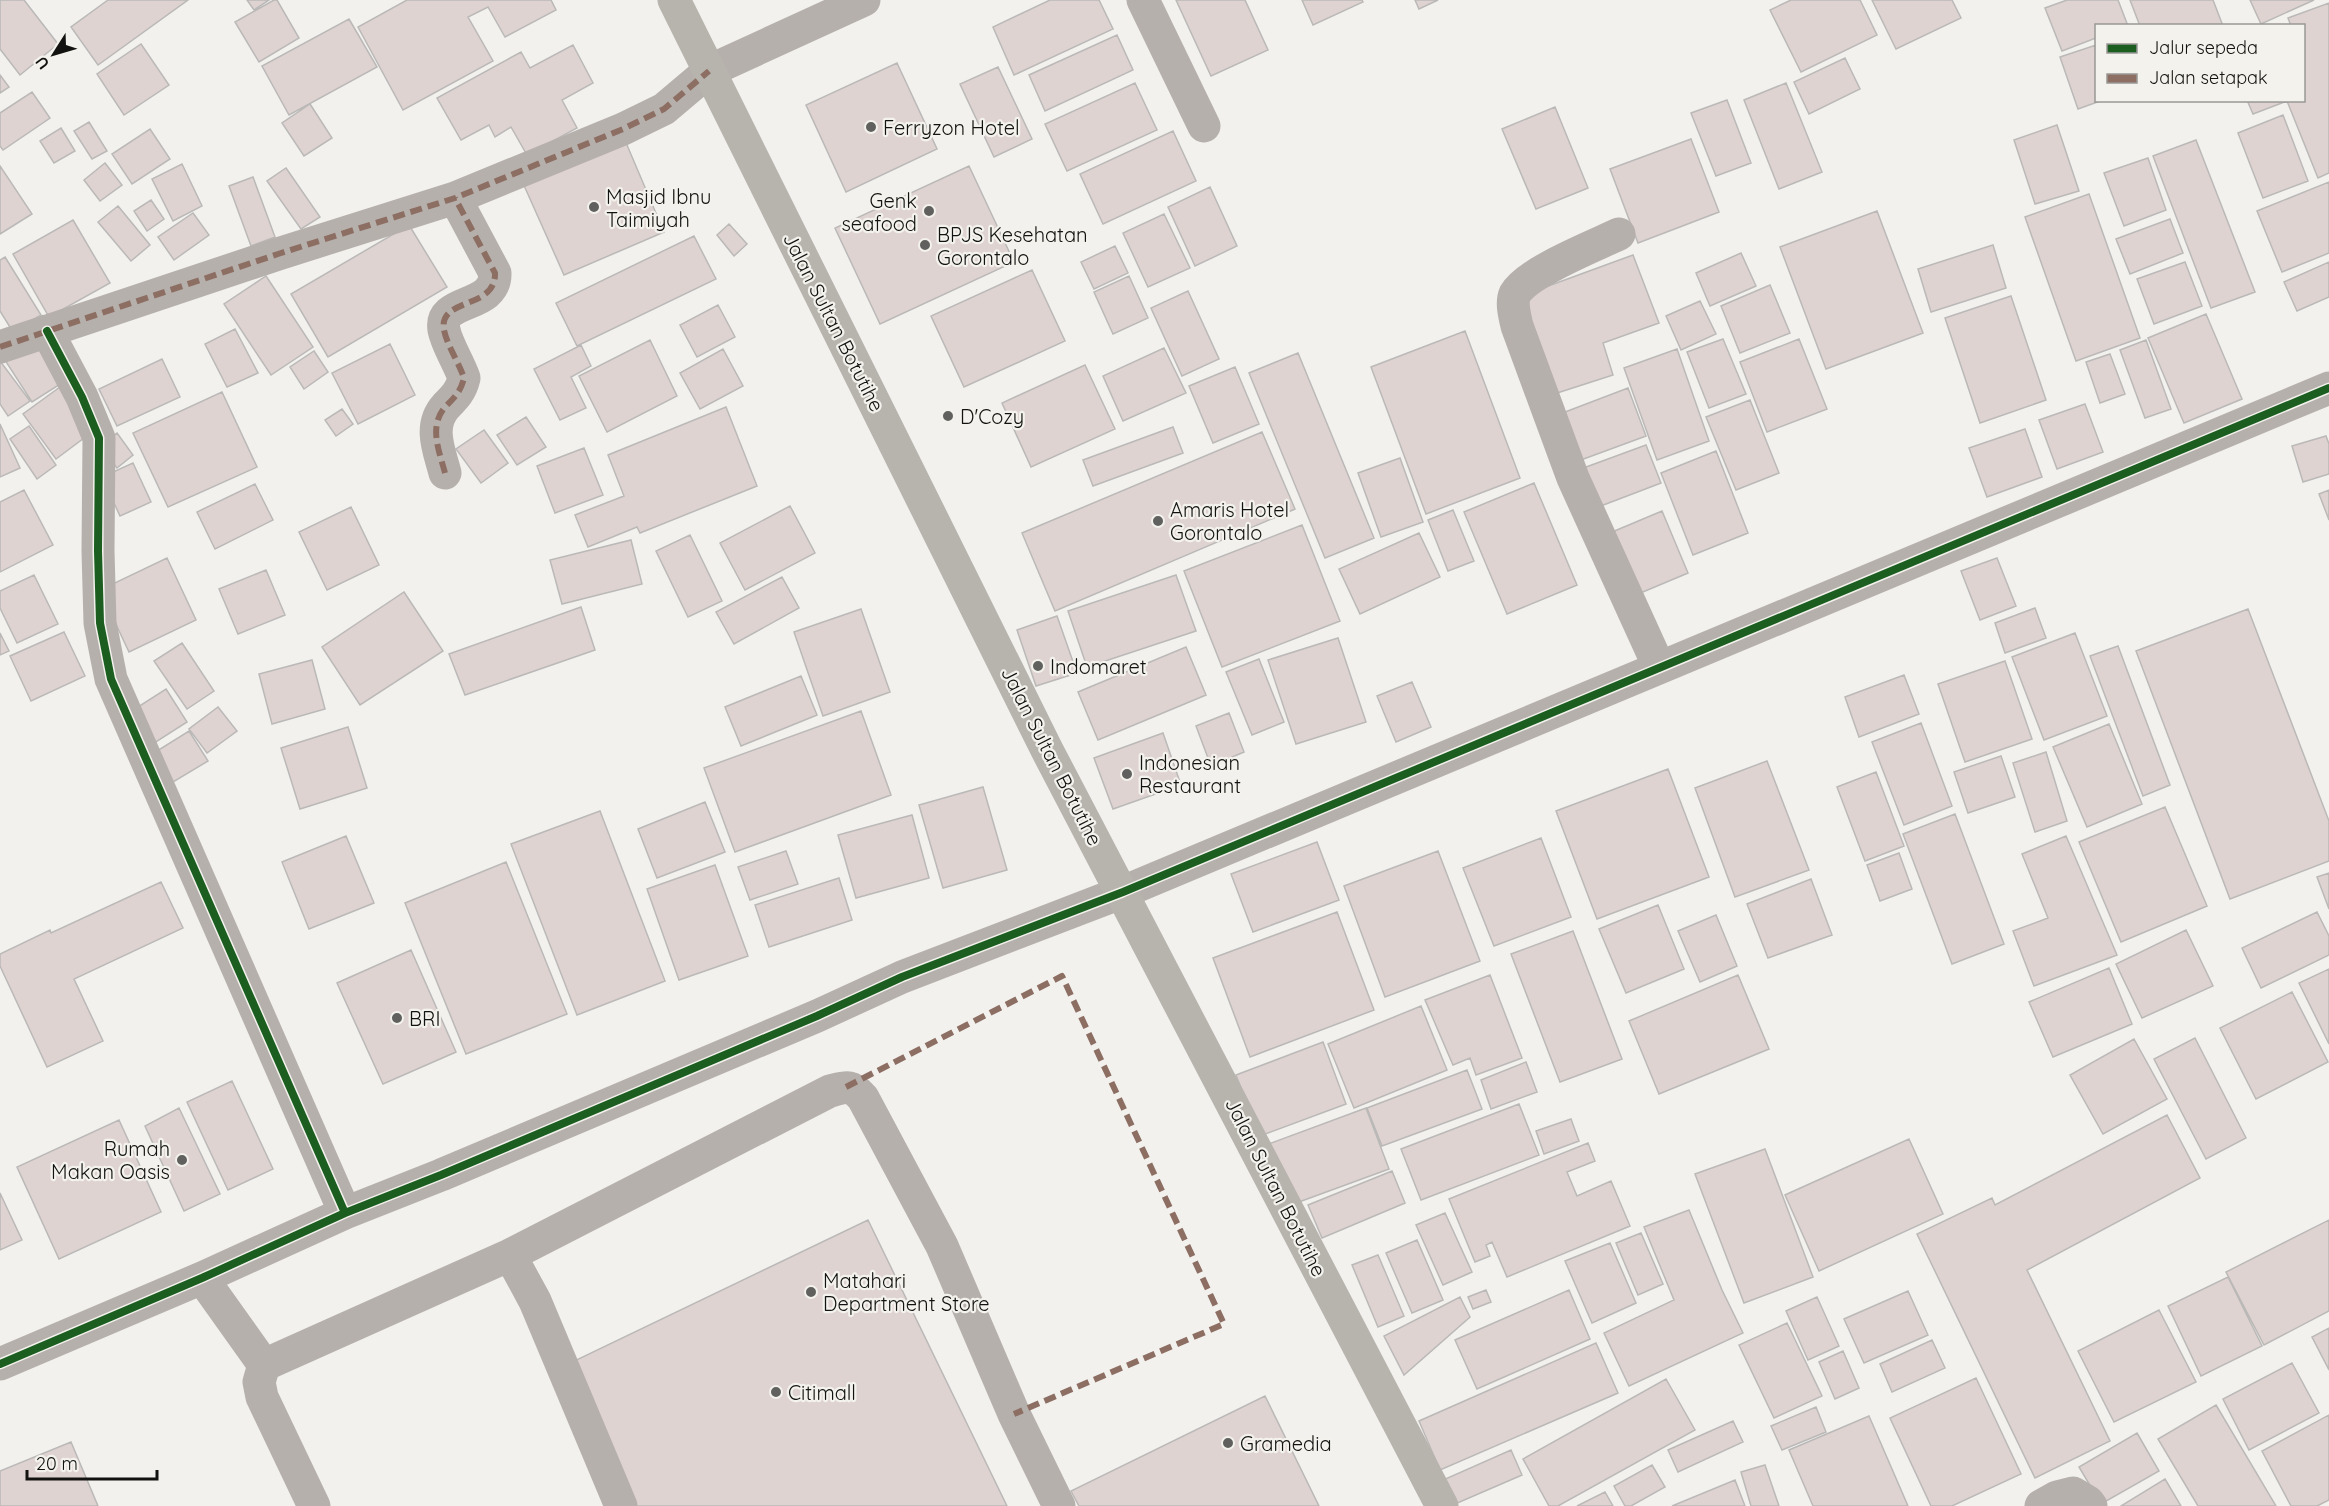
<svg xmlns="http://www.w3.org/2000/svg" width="2329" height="1506" viewBox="0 0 2329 1506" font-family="Quicksand,sans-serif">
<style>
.building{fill:#dfd3d1;stroke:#bab9b8;stroke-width:1.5}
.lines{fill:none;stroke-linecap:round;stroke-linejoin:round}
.minor{stroke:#b6b0ac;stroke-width:33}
.major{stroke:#b7b3ad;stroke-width:33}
.quiet{stroke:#8d6e63;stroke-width:6;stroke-dasharray:12 6;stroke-linecap:butt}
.cycleway-casing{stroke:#f3f2ed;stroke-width:11}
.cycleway{stroke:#1b5e20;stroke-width:8}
.poi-dot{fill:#60605e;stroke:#f3f2ed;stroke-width:2}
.labels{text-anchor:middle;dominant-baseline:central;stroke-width:4.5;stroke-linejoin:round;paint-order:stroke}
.poi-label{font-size:20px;fill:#121210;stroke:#f3f2ed;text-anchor:start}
.street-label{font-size:20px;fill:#121210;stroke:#f3f2ed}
</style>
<rect width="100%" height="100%" fill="#f2f1ee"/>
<!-- building -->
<path class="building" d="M0,0H24L58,44L20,75L0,49Z
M108,0H188L98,65L71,27Z
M247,0H269L254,10Z
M274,0H277L299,38L259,62L235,22Z
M407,0H551L556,10L505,37L488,7L468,17L493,61L403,110L358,27Z
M1050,0H1099L1113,29L1014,75L993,27Z
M1176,0H1245L1268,50L1211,76Z
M1302,0H1362L1363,2L1313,25Z
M1415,0H1438L1419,9Z
M1791,0H1860L1877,35L1801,72L1770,10Z
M1872,0H1952L1961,18L1896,49Z
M2067,0H2118L2128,26H2096V38L2062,51L2045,8Z
M2130,0H2213L2223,26H2140Z
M2250,0H2314L2261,24Z
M2329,3V173L2318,178L2287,101L2253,114L2247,100H2304V26H2291L2288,18Z
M349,19L377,67L289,115L262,66Z
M1117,35L1133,70L1045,111L1029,75Z
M141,44L169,85L124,115L97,74Z
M573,45L593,83L562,100L577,128L527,155L511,127L495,137L489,125L461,140L437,98L521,52L530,68Z
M2096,45V100H2103L2078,109L2060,57Z
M1845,58L1860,89L1809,114L1794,82Z
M897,63L937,149L846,192L806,105Z
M998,67L1032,139L994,157L960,84Z
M0,75L9,87L0,93Z
M1135,83L1157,130L1067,171L1045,124Z
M1786,83L1822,172L1779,189L1744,100Z
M32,92L50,118L3,150L0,146V113Z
M1727,100L1751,163L1716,176L1691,113Z
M310,104L332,138L304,156L282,123Z
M1555,107L1588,188L1536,209L1502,129Z
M2283,115L2308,181L2263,198L2238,133Z
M89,122L107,151L92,159L74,131Z
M2057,125L2079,191L2035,204L2014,140Z
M61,128L75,151L54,163L40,141Z
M150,129L170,159L132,184L112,154Z
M1173,131L1196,181L1103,224L1080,174Z
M624,138L664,232L564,275L522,181Z
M1691,139L1719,212L1638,243L1610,169Z
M2196,140L2255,292L2211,308L2153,156Z
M2148,158L2166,210L2124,226L2104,173Z
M105,163L122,185L100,201L84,180Z
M182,164L202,206L173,221L152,179Z
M0,166L32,214L0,234Z
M969,166L1014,262L880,324L835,228Z
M286,168L320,217L301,229L267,181Z
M253,177L275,237L251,246L229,186Z
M2329,182V253L2282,272L2257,211Z
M1210,187L1237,246L1195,266L1168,207Z
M2089,194L2140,338L2076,361L2025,217Z
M151,200L164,219L147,231L134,211Z
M118,206L150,245L131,261L98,222Z
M1877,211L1923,333L1826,369L1780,247Z
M193,213L209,235L174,260L158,237Z
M1164,214L1190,268L1148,287L1123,233Z
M2170,219L2183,253L2130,274L2116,239Z
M73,220L110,283L49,317L13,254Z
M729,224L747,244L734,256L717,235Z
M409,225L447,287L328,357L291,294Z
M694,236L716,279L577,346L556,303Z
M1993,245L2006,288L1931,312L1918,269Z
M1115,246L1128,273L1094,289L1081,262Z
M1741,253L1756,286L1710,306L1696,273Z
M1633,255L1659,323L1603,343L1613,375L1554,394L1521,296Z
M5,257L41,315L13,332L0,311V260Z
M2185,262L2202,306L2154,324L2137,279Z
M2329,262V297L2297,311L2284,282Z
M1032,270L1065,341L964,387L931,316Z
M266,276L313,347L271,375L224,304Z
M1129,276L1148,318L1113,334L1094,292Z
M1770,285L1790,333L1740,353L1721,306Z
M1188,291L1219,359L1182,376L1151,308Z
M2011,296L2046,400L1980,423L1945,318Z
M1700,301L1716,334L1681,350L1666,316Z
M718,305L735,337L697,357L680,325Z
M2206,314L2242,399L2184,423L2148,338Z
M235,329L258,373L227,387L205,344Z
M1465,331L1520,478L1426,514L1371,367Z
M36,336L65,381L32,402L3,357Z
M1723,339L1746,394L1709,408L1687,352Z
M1799,339L1827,409L1767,432L1740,362Z
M650,340L677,396L607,432L579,376Z
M2146,340L2171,409L2145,418L2120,350Z
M390,344L415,395L358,424L332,373Z
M581,345L591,366L571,377L586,408L560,420L534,369Z
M1164,348L1186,393L1123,421L1103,376Z
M723,349L743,386L700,409L680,373Z
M1677,349L1709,441L1657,460L1624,368Z
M314,351L328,372L304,389L290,367Z
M1298,353L1374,538L1325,558L1249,373Z
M2110,354L2125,394L2100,403L2086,362Z
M162,359L180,397L117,426L99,389Z
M0,361L30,401L8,416L0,404Z
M1085,365L1115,429L1031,467L1002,403Z
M1235,367L1259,424L1213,443L1189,386Z
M60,387L92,432L56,459L23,414Z
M1628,388L1646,436L1570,464L1552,417Z
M222,392L257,467L168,507L133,433Z
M1750,400L1779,473L1736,490L1706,417Z
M2085,404L2103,452L2057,469L2039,420Z
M726,407L757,486L640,533L637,527L588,547L575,515L624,496L608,455Z
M342,409L353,424L336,436L325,420Z
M526,417L546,447L517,465L497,435Z
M0,424L20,468L0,477Z
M29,426L56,465L37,479L10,439Z
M1173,427L1183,453L1093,486L1083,460Z
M2025,429L2042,477L1987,497L1969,448Z
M484,430L508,463L481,483L456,449Z
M1262,432L1295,509L1055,611L1022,533Z
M117,433L133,455L117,468L100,446Z
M2326,436L2329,444V474L2303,482L2292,446Z
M1646,445L1661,483L1593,509L1578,470Z
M584,448L603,495L555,513L537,466Z
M1716,451L1748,533L1693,555L1661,473Z
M1400,458L1423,522L1381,537L1358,473Z
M133,463L151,502L120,516L102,477Z
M1534,483L1577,585L1507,614L1464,512Z
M255,484L273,520L215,549L197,512Z
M24,490L53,545L0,572V502Z
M2329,490V520L2319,494Z
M790,506L815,553L745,590L720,543Z
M351,507L379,565L327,590L299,532Z
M1453,510L1474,561L1448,571L1428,520Z
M1662,511L1688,573L1631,597L1605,535Z
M1302,525L1340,621L1222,667L1184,571Z
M1419,533L1440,577L1360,614L1339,569Z
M690,535L722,601L688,617L656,551Z
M631,540L642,584L562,604L550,560Z
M167,558L196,620L129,652L100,590Z
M1997,558L2016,606L1980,620L1961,571Z
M266,570L285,615L238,634L219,589Z
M34,575L58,624L17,643L0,608V591Z
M1176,575L1196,631L1087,667L1068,611Z
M782,577L799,608L734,644L716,612Z
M404,592L443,651L360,705L322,647Z
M581,607L595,650L465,695L449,654Z
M2035,608L2046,638L2005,653L1995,623Z
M861,609L890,692L823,716L794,632Z
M2248,609L2329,821V861L2230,899L2136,651Z
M1057,616L1077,673L1036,686L1017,630Z
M64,632L85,676L31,701L10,656Z
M0,633L9,651L0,655Z
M2075,633L2107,716L2044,740L2012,657Z
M1338,638L1366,722L1296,744L1268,660Z
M182,643L214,691L187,709L154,661Z
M2118,646L2170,785L2143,796L2090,656Z
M1186,647L1206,695L1098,740L1078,692Z
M1259,659L1284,722L1252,735L1226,672Z
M312,660L325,709L272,724L259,674Z
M2005,661L2032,739L1965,762L1938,684Z
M1904,675L1919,714L1859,737L1845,697Z
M801,676L817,715L741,746L725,707Z
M1412,682L1431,727L1396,742L1377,696Z
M166,689L187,722L148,747L127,714Z
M218,707L237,731L207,753L189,729Z
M861,711L891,795L735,852L704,768Z
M1229,713L1244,752L1211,766L1196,726Z
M1921,723L1952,806L1904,825L1872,742Z
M2109,724L2142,804L2087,827L2053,747Z
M348,727L367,788L300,809L281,748Z
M189,731L208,761L168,785L149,756Z
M1163,733L1181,785L1113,809L1094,758Z
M2046,752L2067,821L2035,832L2013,763Z
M2001,756L2015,797L1968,813L1954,772Z
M1767,761L1809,870L1735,897L1695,788Z
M1668,769L1709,877L1597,919L1556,811Z
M1876,772L1904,846L1865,861L1837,787Z
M983,787L1007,870L943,888L919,805Z
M705,802L725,852L657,878L638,829Z
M2165,807L2207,906L2121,942L2079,842Z
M600,811L665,981L577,1015L511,844Z
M1955,814L2004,944L1952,964L1903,834Z
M912,815L929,878L856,898L838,835Z
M346,836L374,903L309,929L282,862Z
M2066,836L2117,955L2034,986L2013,931L2048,918L2022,854Z
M1541,838L1571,917L1494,946L1463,868Z
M1317,842L1339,900L1253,932L1231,874Z
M786,851L798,884L750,900L738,867Z
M1438,851L1480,961L1385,997L1344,886Z
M1899,853L1912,889L1880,901L1867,865Z
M506,862L567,1014L466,1054L405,903Z
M715,865L748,956L679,980L647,889Z
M2329,873V909L2317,877Z
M839,878L852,920L769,947L755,905Z
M1811,879L1832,935L1768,958L1747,904Z
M161,882L183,928L74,979L103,1041L47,1067L0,966V954L50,930L51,933Z
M1658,905L1684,969L1626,993L1599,929Z
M1337,912L1374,1010L1250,1057L1213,958Z
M2317,912L2329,936V955L2261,988L2242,948Z
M1716,915L1737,966L1700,982L1678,931Z
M2186,930L2213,986L2142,1018L2116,964Z
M1573,931L1622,1059L1560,1082L1511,954Z
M411,950L456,1052L383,1084L337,983Z
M2109,968L2132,1024L2053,1057L2029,1002Z
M2329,969V1044L2299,983Z
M1490,975L1522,1058L1476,1075L1470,1058L1453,1065L1425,1000Z
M1738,975L1769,1049L1659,1094L1629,1021Z
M2292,992L2328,1062L2256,1099L2220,1028Z
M1421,1006L1447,1070L1354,1108L1328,1044Z
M2195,1038L2246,1138L2206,1159L2154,1059Z
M2134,1039L2167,1099L2103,1134L2070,1075Z
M1323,1042L1346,1104L1260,1136L1236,1075Z
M1526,1062L1537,1092L1491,1109L1481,1080Z
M1467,1070L1482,1109L1382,1146L1367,1108Z
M232,1081L273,1169L228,1190L187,1102Z
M1519,1104L1539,1155L1421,1200L1401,1149Z
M179,1108L220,1194L184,1211L145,1126Z
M1366,1108L1389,1169L1288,1206L1266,1145Z
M2167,1115L2200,1178L2027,1270L2110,1441L2035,1478L1917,1234L1992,1198L1995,1205Z
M1571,1119L1579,1141L1544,1154L1536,1131Z
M119,1120L161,1212L59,1259L17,1167Z
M1909,1139L1943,1214L1819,1271L1785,1195Z
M1588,1143L1595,1161L1567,1172L1577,1196L1611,1181L1630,1226L1507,1277L1492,1242L1486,1245L1490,1256L1475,1262L1449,1199Z
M1765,1149L1813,1277L1744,1303L1695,1174Z
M1392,1171L1405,1203L1322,1238L1308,1205Z
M0,1193L22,1240L0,1250Z
M1689,1210L1722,1290L1743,1333L1629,1386L1604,1333L1674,1300L1644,1227Z
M1445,1213L1472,1272L1443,1285L1416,1225Z
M868,1220L1007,1506H637L568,1364Z
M2329,1220V1311L2264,1345L2226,1272Z
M1641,1233L1663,1284L1638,1295L1616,1243Z
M1417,1240L1443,1300L1412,1313L1386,1253Z
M1610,1243L1636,1303L1592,1323L1565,1261Z
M1378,1255L1404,1316L1378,1327L1352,1265Z
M2228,1277L2262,1346L2201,1376L2168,1306Z
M1486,1290L1491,1302L1473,1309L1468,1297Z
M1569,1290L1590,1339L1477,1389L1455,1340Z
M1908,1291L1928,1335L1864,1363L1844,1319Z
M1460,1297L1470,1317L1404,1375L1384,1336Z
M1817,1297L1839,1346L1808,1360L1786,1311Z
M2159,1310L2196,1382L2114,1422L2078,1351Z
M1787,1323L1822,1396L1774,1418L1739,1345Z
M2329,1328V1370L2312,1337Z
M1932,1340L1945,1368L1892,1392L1880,1364Z
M1596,1343L1618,1393L1440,1470L1419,1421Z
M1843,1351L1859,1388L1835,1399L1819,1362Z
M2292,1363L2319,1413L2249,1450L2223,1399Z
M1976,1378L2021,1474L1952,1506H1931L1890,1418Z
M1666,1379L1695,1430L1558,1506H1549L1523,1459Z
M1265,1396L1319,1506H1079L1071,1491Z
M2216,1405L2276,1506H2198L2158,1439Z
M1816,1407L1826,1432L1782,1450L1771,1426Z
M2329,1415V1500L2317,1506H2291L2262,1451Z
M1869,1416L1908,1506H1813L1789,1450Z
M1733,1421L1743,1442L1678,1472L1668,1450Z
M2137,1433L2159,1471L2101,1504L2079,1467Z
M71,1442L98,1506H0V1471Z
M1511,1450L1522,1475L1455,1504L1443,1480Z
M1652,1465L1665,1487L1631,1506H1625L1614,1486Z
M1765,1465L1779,1506H1751L1741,1472Z
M2165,1479L2181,1506H2121Z
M1735,1480L1745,1506H1672Z
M1605,1492L1613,1506H1577Z"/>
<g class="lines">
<!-- minor -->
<path class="minor" d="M1143,0L1204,126
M1619,234C1594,246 1527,272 1515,294C1511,303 1515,317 1517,326L1573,478L1659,667
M47,331L82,397L99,438L98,551L100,623L111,679L345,1213
M0,347L278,254L455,198L623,129L664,109L709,71L864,0
M445,473C439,450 428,426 446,406C455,397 461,391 464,378C459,363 447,345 444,330C438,297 496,310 495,273L455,198
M510,1255L830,1091C846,1087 851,1084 863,1098L942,1246L1014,1414L1059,1506
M202,1278L264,1365
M0,1364L202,1278L345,1213L441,1175L817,1016L902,977L1123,892L2329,388
M314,1506L262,1397L259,1382L264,1365L510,1255L535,1301L621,1506
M2041,1506L2057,1497L2073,1493L2088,1502L2091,1506"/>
<!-- major -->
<path class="major" d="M674,0L1047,750L1442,1506"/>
<!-- quiet -->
<path class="quiet" d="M0,347L278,254L455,198L623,129L664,109L709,71
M445,473C439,450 428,426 446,406C455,397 461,391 464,378C459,363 447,345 444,330C438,297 496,310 495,273L455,198
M846,1087L1062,976L1224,1324L1014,1414"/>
<defs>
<path id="cycleway" d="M47,331L82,397L99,438L98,551L100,623L111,679L345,1213
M0,1364L202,1278L345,1213L441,1175L817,1016L902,977L1123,892L2329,388"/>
</defs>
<!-- cycleway casing -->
<use href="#cycleway" class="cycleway-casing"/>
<!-- cycleway -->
<use href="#cycleway" class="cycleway"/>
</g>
<!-- markers -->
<g class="poi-dot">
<circle cx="871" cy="127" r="6"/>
<circle cx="594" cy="207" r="6"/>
<circle cx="929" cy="211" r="6"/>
<circle cx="925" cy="245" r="6"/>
<circle cx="948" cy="416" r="6"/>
<circle cx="1158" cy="521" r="6"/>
<circle cx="1038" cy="666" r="6"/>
<circle cx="1127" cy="774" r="6"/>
<circle cx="397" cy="1018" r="6"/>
<circle cx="182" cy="1160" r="6"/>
<circle cx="811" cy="1292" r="6"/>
<circle cx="776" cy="1392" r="6"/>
<circle cx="1228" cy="1443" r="6"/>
</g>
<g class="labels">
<!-- poi labels -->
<g class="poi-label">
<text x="883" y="127">Ferryzon Hotel</text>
<text x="606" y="196">Masjid Ibnu<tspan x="606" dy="23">Taimiyah</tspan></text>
<text x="917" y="200" text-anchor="end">Genk<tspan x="917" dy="23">seafood</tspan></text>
<text x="937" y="234">BPJS Kesehatan<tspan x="937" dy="23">Gorontalo</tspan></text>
<text x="960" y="416">D'Cozy</text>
<text x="1170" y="509">Amaris Hotel<tspan x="1170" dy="23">Gorontalo</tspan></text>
<text x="1050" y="666">Indomaret</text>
<text x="1139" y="762">Indonesian<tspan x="1139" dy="23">Restaurant</tspan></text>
<text x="409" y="1018">BRI</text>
<text x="170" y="1148" text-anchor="end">Rumah<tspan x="170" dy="23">Makan Oasis</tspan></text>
<text x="823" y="1280">Matahari<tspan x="823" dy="23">Department Store</tspan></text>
<text x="788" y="1392">Citimall</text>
<text x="1240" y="1443">Gramedia</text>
</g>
<!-- street labels -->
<g class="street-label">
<text transform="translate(834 322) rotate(63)">Jalan Sultan Botutihe</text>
<text transform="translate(1052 756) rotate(63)">Jalan Sultan Botutihe</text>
<text transform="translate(1276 1187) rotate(63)">Jalan Sultan Botutihe</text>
</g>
</g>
<!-- legend -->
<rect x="2095" y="24" width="210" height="78" fill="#f3f2ed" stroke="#999895" stroke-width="1.5"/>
<rect x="2107" y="44" width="30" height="9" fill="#1b5e20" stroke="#999895" stroke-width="1.5"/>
<text x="2149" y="54" font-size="18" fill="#121210">Jalur sepeda</text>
<rect x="2107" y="74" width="30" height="9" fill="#8d6e63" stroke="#999895" stroke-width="1.5"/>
<text x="2149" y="84" font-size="18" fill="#121210">Jalan setapak</text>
<!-- north arrow -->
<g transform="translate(54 54) rotate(233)" stroke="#f3f2ed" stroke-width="4.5" paint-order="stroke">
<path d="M0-4.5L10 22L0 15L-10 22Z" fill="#121210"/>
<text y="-9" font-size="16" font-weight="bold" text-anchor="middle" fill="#121210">U</text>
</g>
<!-- scale -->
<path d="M27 1470v9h130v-9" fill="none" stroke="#121210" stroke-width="3"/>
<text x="36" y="1470" font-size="18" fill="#121210" stroke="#f3f2ed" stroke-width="4.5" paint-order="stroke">20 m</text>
</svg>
